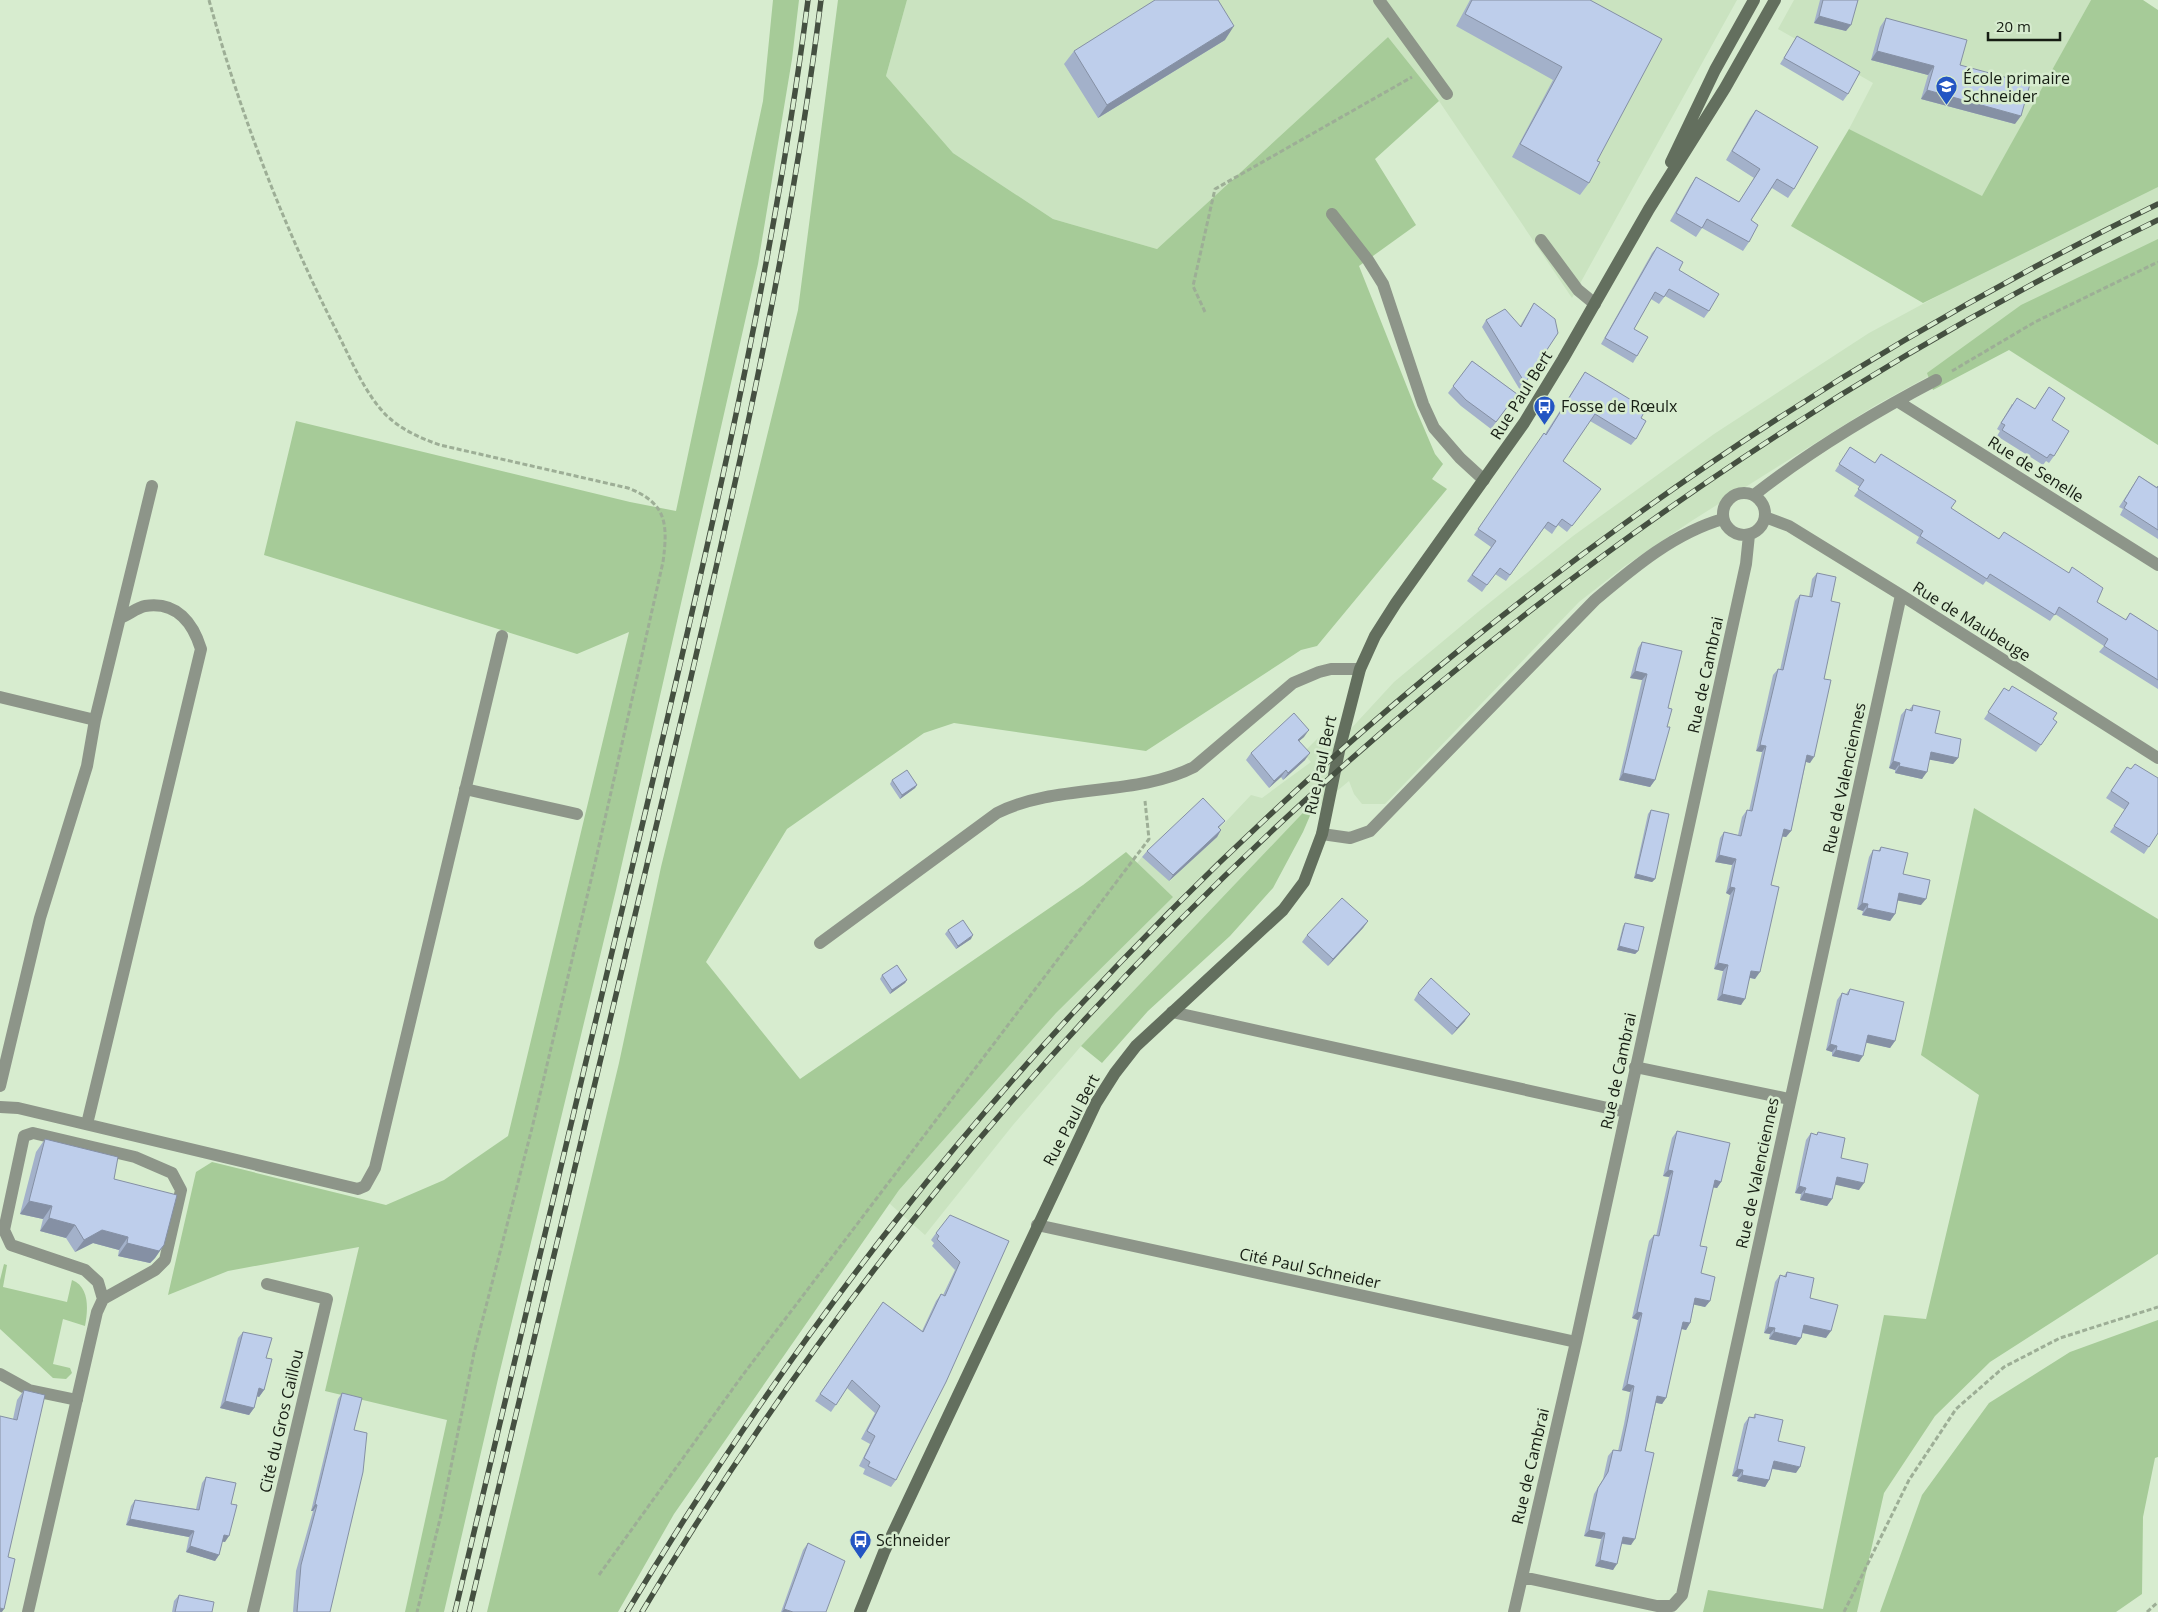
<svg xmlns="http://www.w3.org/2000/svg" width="2158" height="1612" viewBox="0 0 2158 1612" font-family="'Open Sans',sans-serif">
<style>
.built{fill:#cae3c0}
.green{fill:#a6cb98}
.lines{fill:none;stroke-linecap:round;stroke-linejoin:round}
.path{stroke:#9dae96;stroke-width:3;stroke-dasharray:5 2.5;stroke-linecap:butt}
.lane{stroke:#8d9589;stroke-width:12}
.street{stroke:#8d9589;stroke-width:12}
.secondary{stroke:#636f5e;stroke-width:12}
.rail-casing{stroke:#455041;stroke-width:5.5}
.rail{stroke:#d7eccf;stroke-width:4;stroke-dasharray:11;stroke-linecap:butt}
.wall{fill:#a3b1ca}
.shaded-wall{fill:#8590a4}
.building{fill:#beceeb;stroke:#8590a4}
.labels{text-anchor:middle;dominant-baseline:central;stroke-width:5;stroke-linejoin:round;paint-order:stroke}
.poi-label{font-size:16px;fill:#161d13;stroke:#d7eccf;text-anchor:start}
.street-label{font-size:16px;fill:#161d13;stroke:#d7eccf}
</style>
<rect width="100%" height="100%" fill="#d7eccf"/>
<!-- built -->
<path class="built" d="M907,0H1737L1572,298L1439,101L1388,37L1157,249L1053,219L953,153L886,76Z
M1794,0H2091L1982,197L1849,129L1873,83L1778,29Z
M2158,180V257L2050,310L1876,405L1693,520L1625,566L1579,602L1385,804H1362L1354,794L1349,781L1307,816L1082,1045L1013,1125L925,1235L872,1188L1142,857L1170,881L1251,795L1262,798L1311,762L1303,753L1321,735L1327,749L1347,733L1394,682L1478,612L1573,536L1714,434L1869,333L2071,224Z"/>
<!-- green -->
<path class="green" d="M773,0H799L792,59L758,264L616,890L498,1379L444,1612H405L447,1420L325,1391L359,1247L228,1271L168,1295L196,1172L212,1162L386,1205L444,1180L508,1136L629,632L577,654L264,555L296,421L630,502L676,511L763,101Z
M838,0H907L886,76L953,153L1053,219L1157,249L1388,37L1439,101L1375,159L1416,225L1359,266L1415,407L1435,454L1443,464L1432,479L1447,489L1317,646L1301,650L1146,751L954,723L924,733L787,829L706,962L800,1079L1083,885L1126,852L1173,897L1056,1013L899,1190L674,1514L618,1612H487L619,1063L661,867L798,310Z
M2091,0H2143L2158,10V187L1923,303L1791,226L1849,129L1982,196Z
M2158,239V445L2009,350L1933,390L1927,373L2021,305Z
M1318,797L1303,832L1273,888L1230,936L1148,1011L1102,1063L1081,1046Z
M1974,808L2158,919V1254L1990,1362L1935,1416L1884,1493L1857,1612H1703L1708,1590L1823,1609L1884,1315L1926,1319L1979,1095L1921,1055Z
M4,1264L7,1265L3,1287L67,1302L72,1280C90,1287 88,1310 85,1326L63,1319L53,1364L70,1368L72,1373L66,1379L53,1378L0,1329V1280Z
M2158,1320V1457L2155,1458L2143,1517L2142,1594L2116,1612H1880L1922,1495L1989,1403L2070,1352Z"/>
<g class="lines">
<!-- path -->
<path class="path" d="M209,0C240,113 282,223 335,328C350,357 364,393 387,416C402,430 420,438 440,445L628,488C667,503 668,524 663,562L595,863L532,1128L474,1353L442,1511L417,1612
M1205,312L1193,286L1215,189L1412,77
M1952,371L2035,322L2158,262
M599,1575L742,1376L1149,839L1145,801
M1844,1612L1909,1480L1956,1409L2004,1367L2060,1338L2158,1307
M2147,1612L2158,1602"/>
<!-- lane -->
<path class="lane" d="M1379,0L1447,94
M1332,214L1368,260L1383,284L1423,404L1434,428L1460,458L1484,480
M1541,240L1578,290L1595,304
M0,697L95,720
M465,789L577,814
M820,943L997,813C1056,783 1136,797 1194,767L1293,683L1319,672L1331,669H1360
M1635,1067L1789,1099
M0,1086L40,918L87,766L95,720L152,486
M0,1107L18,1108L358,1189L365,1186L375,1168L502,636
M87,1124L201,649C193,623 177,601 145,606C138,607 128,615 120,618
M0,1374L29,1390L77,1400
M28,1612L97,1312L103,1299L155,1270L165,1260L181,1190L172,1173L135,1157L33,1133L24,1136L4,1230L11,1245L85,1270L98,1282L103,1299"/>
<!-- street -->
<path class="street" d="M1897,401L2158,565
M1723 514a21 21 0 1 1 42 0a21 21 0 1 1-42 0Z
M1754,495C1810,451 1873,413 1936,380
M1765,517L1789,526L1901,595L2158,758
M1322,834L1350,838L1370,831L1595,600C1633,568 1674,533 1723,519
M1172,1012L1626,1112
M1037,1225L1576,1342
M1522,1577L1657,1606H1672L1682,1595L1901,595
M253,1612L327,1299L267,1284
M1514,1612L1576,1342L1746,564L1749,535"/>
<!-- secondary -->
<path class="secondary" d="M1671,162L1715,70L1754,0
M860,1612L884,1552L1096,1103L1115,1073L1136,1046L1283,910L1304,882L1322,834L1339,751L1360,669L1375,636L1396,603L1524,423L1563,359L1649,209L1725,88L1775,0"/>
<defs>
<path id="rail" d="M455,1612C519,1343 583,1074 647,805C710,539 773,272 808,0
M469,1612C534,1338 600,1063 665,789C726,528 788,266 821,0
M627,1612C709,1476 798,1344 897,1219C1234,793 1669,442 2158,204
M642,1612C998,1014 1533,524 2158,220"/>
</defs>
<!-- rail casing -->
<use href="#rail" class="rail-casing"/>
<!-- rail -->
<use href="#rail" class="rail"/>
</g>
<!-- wall -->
<path class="wall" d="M1470,0H1590L1589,183L1580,195L1512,157L1553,80L1456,26Z
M1820,0H1858L1846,31L1814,23Z
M1886,18L2015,124L1921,99L1928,75L1871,60L1880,27Z
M1797,36L1848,94L1843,101L1780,64Z
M1225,40L1098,118L1064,64L1074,51Z
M1756,110L1794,189L1788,198L1772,188L1751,220L1749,242L1743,251L1702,228L1696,237L1670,221L1690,186L1696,177L1739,202L1754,178L1726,160L1750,118Z
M1657,247L1679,270L1709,311L1704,318L1665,296L1659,304L1651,299L1634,329L1637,356L1633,363L1601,344L1652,253Z
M1534,303L1558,333L1520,390L1482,327L1486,320L1520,326Z
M1472,361L1517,394L1491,429L1461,406L1448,393Z
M1585,372L1641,418L1636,439L1631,445L1590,421L1563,461L1601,489L1567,532L1558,525L1552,534L1544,528L1506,581L1495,574L1482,592L1467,581L1491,547L1474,535L1544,434H1545Z
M2049,387L2052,420L2054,456L2049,463L2046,461L2043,465L1997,436L2000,431L1997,429L2012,404L2035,409Z
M1850,447L1875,463L1881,454L1951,508L1999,539L2069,573L2072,567L2097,602L2125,620L2130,613L2158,631V689L2099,652L2104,646L2055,614L2050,621L1986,581L1983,585L1916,543L1919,537L1854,496L1860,487L1835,471Z
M2139,476L2157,487L2158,486V539L2120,515L2123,509L2119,507Z
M1817,573L1831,601L1824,679L1810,763L1806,762L1791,831L1786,837L1782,836L1771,885L1755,979L1750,978L1741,1005L1717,1000L1723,971L1714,969L1730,895L1726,893L1732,865L1715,862L1720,838L1724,832L1738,835L1742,817L1747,810L1749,811L1762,752L1756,751L1773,675L1778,669L1780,670L1795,601L1800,595L1809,597L1812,579Z
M1642,642L1668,708L1655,780L1650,787L1619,780L1642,680L1630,678L1638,648Z
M2004,688L2057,722L2036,752L1984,719Z
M1913,705L1935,733L1958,758L1953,764L1929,759L1922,779L1895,773V770L1889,768L1901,715L1906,709L1909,710Z
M1304,737L1299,741L1305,760L1283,780L1281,777L1269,788L1246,760L1251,753Z
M2127,767L2158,833L2144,854L2110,832L2125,810L2106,798Z
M892,780L917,785L915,788L900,799L890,784Z
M1651,810L1655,879L1652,882L1634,878L1648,814Z
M1225,821L1219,828L1221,830L1217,837L1169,881L1142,857L1147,851Z
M1881,847L1903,874L1921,905L1898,900L1895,914L1890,921L1862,915L1863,911L1857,909L1869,857L1873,850L1878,851Z
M1368,921L1363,928L1328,966L1302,942L1307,935Z
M1625,923L1638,951L1635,954L1617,950L1623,926Z
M948,930L971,939L956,949L945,934Z
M882,975L907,980L905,983L890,994L880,979Z
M1850,989L1895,1041L1890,1048L1866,1042L1859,1062L1832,1056V1052L1826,1050L1837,1000L1842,993L1846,994Z
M1418,993L1465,1021L1452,1035L1414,1000Z
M1677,1131L1721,1182L1717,1188L1713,1187L1700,1246L1701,1273L1710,1301L1705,1307L1694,1304L1690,1323L1686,1330L1681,1329L1666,1398L1662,1404L1656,1403L1645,1451L1631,1545L1622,1544L1613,1570L1595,1566L1601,1539L1584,1536L1594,1494L1603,1479L1608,1456L1613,1450L1618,1451L1624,1424L1630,1392L1622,1390L1638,1320L1632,1318L1649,1241L1654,1235L1656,1236L1669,1177L1663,1176L1672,1138Z
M1818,1132L1841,1158L1859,1190L1835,1184L1832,1199L1827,1206L1800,1200L1801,1194L1795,1193L1806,1140L1811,1133L1816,1135Z
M45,1139L114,1179L164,1245L155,1258L150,1263L118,1256L119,1250L93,1243L75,1252L66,1238L40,1231L43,1219L20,1214L36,1152Z
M936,1233L1009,1241L896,1480L891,1487L863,1474L865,1469L859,1466L870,1444L861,1439L875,1413L847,1388L831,1412L815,1401L883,1302L922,1331L936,1301L941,1294L943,1295L955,1270L932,1246L934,1243L931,1240Z
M1787,1272L1810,1298L1826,1338L1802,1333L1801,1338L1796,1345L1769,1339L1770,1334L1764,1333L1775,1282L1780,1275L1784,1276Z
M243,1332L266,1358L264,1390L259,1397L257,1396L254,1408L249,1415L220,1408L238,1338Z
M24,1390L8,1557L13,1419L17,1400Z
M342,1393L354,1430L330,1612H293L296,1571L313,1511H311L338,1399Z
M1755,1414L1778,1441L1796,1473L1772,1469L1769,1480L1765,1487L1737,1481L1738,1477L1732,1476L1744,1424L1749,1417L1753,1418Z
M206,1477L231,1504L225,1542H222L219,1555L215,1561L186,1552L189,1537L126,1525L131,1506L135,1500L196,1509L202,1483Z
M808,1543L826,1612H781L803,1550Z
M179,1595L212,1612H172L174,1601Z"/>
<!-- shaded-wall -->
<path class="shaded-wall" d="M1819,16L1851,25L1846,31L1814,23Z
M1234,26L1225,40L1098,118L1107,105Z
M1877,51L1934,66L1928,75L1871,60Z
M1927,90L2021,116L2015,124L1921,99Z
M1635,671L1647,674L1642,680L1630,678Z
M1309,730L1304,737L1293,746L1298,740Z
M1760,745L1766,746L1762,752L1756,751Z
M1931,752L1958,758L1953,764L1926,759Z
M1310,753L1305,760L1283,780L1288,773Z
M1807,755L1814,757L1810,763L1803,761Z
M1893,761L1900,763L1895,770L1889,768Z
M1899,766L1927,772L1922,779L1895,773Z
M1286,770L1281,777L1269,788L1274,781Z
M1623,773L1655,780L1650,787L1619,780Z
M917,785L915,788L900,799L902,795Z
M1784,829L1791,831L1786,837L1779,836Z
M1221,830L1217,837L1169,881L1173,875Z
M1719,855L1736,859L1732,865L1715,862Z
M1636,874L1655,879L1652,882L1634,878Z
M1730,887L1735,888L1730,895L1726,893Z
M1899,893L1926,899L1921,905L1895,900Z
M1862,903L1868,904L1863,911L1857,909Z
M1867,908L1895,914L1890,921L1862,915Z
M1368,921L1363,928L1328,966L1333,959Z
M973,935L971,939L956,949L958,946Z
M1619,946L1638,951L1635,954L1617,950Z
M1718,963L1728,965L1723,971L1714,969Z
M1751,971L1760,972L1755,979L1747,977Z
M907,980L905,983L890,994L892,990Z
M1722,994L1745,999L1741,1005L1717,1000Z
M1470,1014L1465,1021L1452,1035L1457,1028Z
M1868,1035L1895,1041L1890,1048L1863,1042Z
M1830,1044L1837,1046L1832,1052L1826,1050Z
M1836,1050L1863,1056L1859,1062L1832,1056Z
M1668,1170L1673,1171L1669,1177L1663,1176Z
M1837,1177L1864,1183L1859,1190L1832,1184Z
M1715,1180L1721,1182L1717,1188L1710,1187Z
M1799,1186L1806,1188L1801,1194L1795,1193Z
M1804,1193L1832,1199L1827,1206L1800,1200Z
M29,1201L52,1206L43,1219L20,1214Z
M49,1218L75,1225L66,1238L40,1231Z
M102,1230L128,1237L119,1250L93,1243L75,1252L84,1240Z
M127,1243L164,1245L155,1258L150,1263L118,1256Z
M1695,1298L1710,1301L1705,1307L1691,1304Z
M1637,1312L1642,1313L1638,1320L1632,1318Z
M1683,1322L1690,1323L1686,1330L1678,1328Z
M1804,1325L1831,1331L1826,1338L1799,1332Z
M1768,1327L1775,1328L1770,1334L1764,1333Z
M1774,1332L1801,1338L1796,1345L1769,1339Z
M1627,1384L1634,1386L1630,1392L1622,1390Z
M259,1388L264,1390L259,1397L254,1395Z
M1657,1396L1666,1398L1662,1404L1653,1402Z
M225,1401L254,1408L249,1415L220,1408Z
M1774,1461L1800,1467L1796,1473L1769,1468Z
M1737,1469L1743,1470L1738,1477L1732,1476Z
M1742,1475L1769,1480L1765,1487L1737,1481Z
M315,1504L317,1505L313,1511H311Z
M130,1519L194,1531L189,1537L126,1525Z
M1589,1530L1605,1533L1601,1539L1584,1536Z
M224,1535L229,1536L225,1542L220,1541Z
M1623,1537L1635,1539L1631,1545L1619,1543Z
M190,1546L219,1555L215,1561L186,1552Z
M1600,1560L1617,1564L1613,1570L1595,1566Z
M0,1608L4,1609L2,1612H0Z
M784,1609L793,1612H782Z"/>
<!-- building -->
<path class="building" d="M1155,0H1218L1234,26L1107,105L1074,51Z
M1472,0H1590L1662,39L1597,161L1600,162L1589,183L1520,144L1562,67L1465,14Z
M1823,0H1858L1851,25L1819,16Z
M1886,18L1967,40L1960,65L2030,84L2021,116L1927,90L1934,66L1877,51Z
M1797,36L1860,72L1848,94L1784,58Z
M1756,110L1818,147L1794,189L1777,179L1751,220L1758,225L1749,242L1707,219L1702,228L1676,213L1696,177L1739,202L1760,169L1732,151Z
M1657,247L1683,262L1679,270L1719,294L1709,311L1669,289L1664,297L1655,292L1634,329L1648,337L1637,356L1605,338Z
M1534,303L1555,319L1558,333L1525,383L1486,320L1505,309L1521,327Z
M1472,361L1517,394L1496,422L1466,400L1453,386Z
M1585,372L1646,409L1641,418L1646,421L1636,439L1595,414L1563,461L1601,489L1572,526L1562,519L1556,527L1548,522L1510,575L1500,568L1487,585L1472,575L1496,541L1478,529L1544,433L1546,435Z
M2049,387L2065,398L2052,420L2069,431L2054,456L2050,454L2047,458L2002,430L2005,425L2001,423L2017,398L2035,409Z
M1850,447L1875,463L1881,454L1956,501L1951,508L1999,539L2004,532L2069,573L2072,567L2103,588L2097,602L2126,620L2130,613L2158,631V680L2104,646L2108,639L2059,607L2055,615L1990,574L1987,579L1920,536L1923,531L1858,489L1864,480L1839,464Z
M2139,476L2157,488L2158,486V530L2124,508L2127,503L2124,501Z
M1817,573L1836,577L1831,601L1840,603L1824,679L1831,680L1814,757L1807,755L1791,831L1784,829L1771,885L1779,887L1760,972L1751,971L1745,999L1722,994L1728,965L1718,963L1735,888L1730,887L1736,859L1719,855L1724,832L1741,836L1747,810L1752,811L1766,746L1760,745L1778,669L1783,670L1800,595L1812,597Z
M1642,642L1682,651L1668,708L1672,709L1667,727H1670L1655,780L1623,773L1647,674L1635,671Z
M2012,686L2057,713L2053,719L2057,722L2041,745L1988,712L2004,688L2009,691Z
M1913,705L1940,711L1935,733L1961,739L1958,758L1931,752L1927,772L1899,766L1900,763L1893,761L1906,709L1912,711Z
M1294,713L1309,730L1298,740L1310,753L1288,773L1286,770L1274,781L1251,753Z
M2135,764L2158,778V833L2149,847L2114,826L2129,803L2111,791L2127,767L2131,769Z
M907,770L917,785L902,795L892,780Z
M1203,798L1225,821L1218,827L1221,830L1173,875L1147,851Z
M1651,810L1669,814L1655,879L1636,874Z
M1881,847L1908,853L1903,874L1930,880L1926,899L1899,893L1895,914L1867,908L1868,904L1862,903L1873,850L1880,851Z
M1342,898L1368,921L1333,959L1307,935Z
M963,920L973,935L958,946L948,930Z
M1625,923L1644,927L1638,951L1619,946Z
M897,965L907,980L892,990L882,975Z
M1431,978L1470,1014L1457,1028L1418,993Z
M1850,989L1904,1002L1895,1041L1868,1035L1863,1056L1836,1050L1837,1046L1830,1044L1842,993L1848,995Z
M1677,1131L1730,1143L1721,1182L1715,1180L1700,1246L1707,1247L1701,1273L1715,1277L1710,1301L1695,1298L1690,1323L1683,1322L1666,1398L1657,1396L1645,1451L1654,1453L1635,1539L1623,1537L1617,1564L1600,1560L1605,1533L1589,1530L1598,1488L1608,1472L1613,1450L1621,1451L1628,1418L1634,1386L1627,1384L1642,1313L1637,1312L1654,1235L1659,1236L1673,1171L1668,1170Z
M1818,1132L1845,1138L1841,1158L1868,1164L1864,1183L1837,1177L1832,1199L1804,1193L1806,1188L1799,1186L1811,1133L1817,1135Z
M45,1139L118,1157L114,1179L177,1195L164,1245L159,1251L127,1243L128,1237L102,1230L84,1240L75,1225L49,1218L52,1206L29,1201Z
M950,1215L1009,1241L946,1382L896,1480L868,1466L870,1462L864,1458L875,1436L867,1431L880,1406L852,1380L836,1405L820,1394L883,1302L923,1332L941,1294L945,1296L960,1262L937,1239L939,1236L936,1233Z
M1787,1272L1814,1278L1810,1298L1838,1305L1831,1331L1804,1325L1801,1338L1774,1332L1775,1328L1768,1327L1780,1275L1786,1277Z
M243,1332L272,1338L266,1358L272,1359L264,1390L259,1388L254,1408L225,1401Z
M24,1390L45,1395L8,1557L15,1559L4,1609L0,1608V1416L17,1420Z
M342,1393L362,1398L354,1430L367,1433L363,1472L330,1612H297L301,1565L317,1505L315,1504Z
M1755,1414L1783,1420L1778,1441L1805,1447L1800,1467L1774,1461L1769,1480L1742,1475L1743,1470L1737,1469L1749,1417L1755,1418Z
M206,1477L236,1483L231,1504L237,1505L229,1536L224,1535L219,1555L190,1546L194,1531L130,1519L135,1500L199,1510Z
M808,1543L845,1561L826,1612H793L784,1609Z
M179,1595L214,1602L212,1612H175Z"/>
<!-- icons -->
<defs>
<symbol id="school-pin" viewBox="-11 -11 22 30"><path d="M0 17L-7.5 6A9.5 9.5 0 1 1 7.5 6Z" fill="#2355c3" stroke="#d7eccf"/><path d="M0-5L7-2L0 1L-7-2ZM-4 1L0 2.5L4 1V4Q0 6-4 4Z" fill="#fff"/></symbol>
<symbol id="bus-pin" viewBox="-11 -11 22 30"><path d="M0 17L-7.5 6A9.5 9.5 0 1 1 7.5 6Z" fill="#2355c3" stroke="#d7eccf"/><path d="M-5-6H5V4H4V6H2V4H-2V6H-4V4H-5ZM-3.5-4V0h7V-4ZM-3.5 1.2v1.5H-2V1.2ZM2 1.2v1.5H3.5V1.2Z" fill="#fff"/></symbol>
</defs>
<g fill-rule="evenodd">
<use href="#school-pin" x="1934" y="74" width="25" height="34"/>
<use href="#bus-pin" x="1532" y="394" width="25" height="34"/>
<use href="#bus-pin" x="848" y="1528" width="25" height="34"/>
</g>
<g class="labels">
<!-- poi labels -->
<g class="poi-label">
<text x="1963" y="78">École primaire<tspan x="1963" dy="18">Schneider</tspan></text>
<text x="1561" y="406">Fosse de Rœulx</text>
<text x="876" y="1540">Schneider</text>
</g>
<!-- street labels -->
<g class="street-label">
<text transform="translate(1521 395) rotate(-58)">Rue Paul Bert</text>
<text transform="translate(2036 469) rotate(32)">Rue de Senelle</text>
<text transform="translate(1972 621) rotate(32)">Rue de Maubeuge</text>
<text transform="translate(1705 675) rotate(-78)">Rue de Cambrai</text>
<text transform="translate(1320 765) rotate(-78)">Rue Paul Bert</text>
<text transform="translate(1844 778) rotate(-78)">Rue de Valenciennes</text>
<text transform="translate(1618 1071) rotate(-78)">Rue de Cambrai</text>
<text transform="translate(1071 1120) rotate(-62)">Rue Paul Bert</text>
<text transform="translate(1757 1173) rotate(-78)">Rue de Valenciennes</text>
<text transform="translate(1310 1268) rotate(12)">Cité Paul Schneider</text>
<text transform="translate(281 1421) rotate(-77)">Cité du Gros Caillou</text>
<text transform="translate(1530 1466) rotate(-77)">Rue de Cambrai</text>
</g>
</g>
<!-- scale -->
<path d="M1988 32v8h72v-8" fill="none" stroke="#161d13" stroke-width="2.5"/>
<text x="1996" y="32" font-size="15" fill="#161d13" stroke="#d7eccf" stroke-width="4" paint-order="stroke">20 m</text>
</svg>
